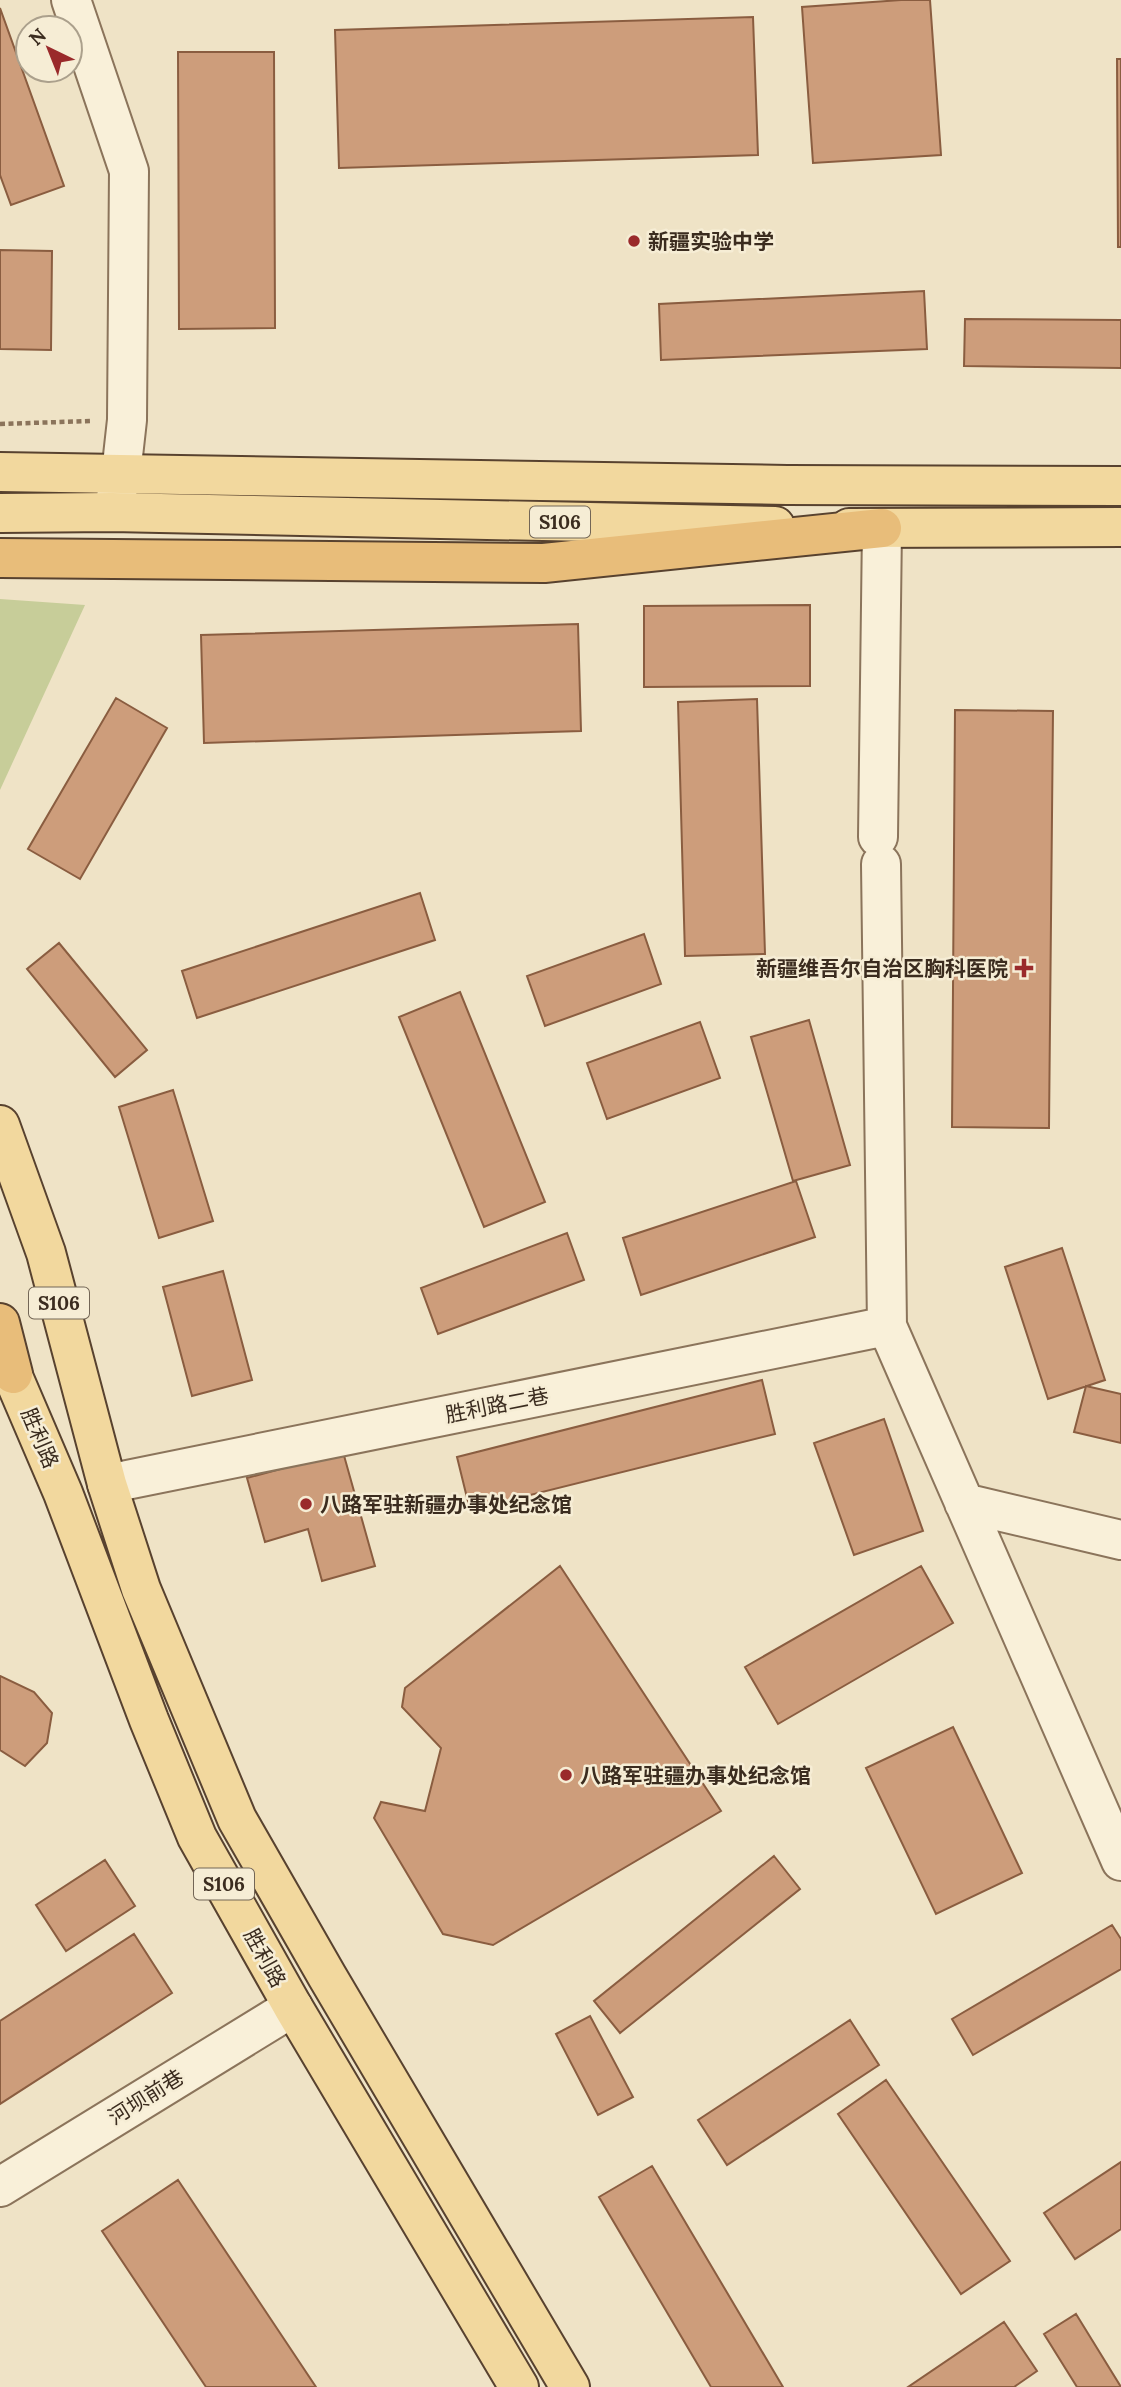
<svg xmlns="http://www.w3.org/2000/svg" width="1121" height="2387" viewBox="0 0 1121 2387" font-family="Lora,'Noto Sans SC',serif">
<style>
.green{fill:#c7cd99}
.building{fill:#cd9d7b;stroke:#8a5d40;stroke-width:2}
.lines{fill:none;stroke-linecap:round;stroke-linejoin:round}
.minor-casing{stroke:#8b745b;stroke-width:42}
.tertiary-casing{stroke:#8b745b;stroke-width:42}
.primary-casing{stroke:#58422f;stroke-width:42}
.trunk-casing{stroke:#58422f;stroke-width:42}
.path{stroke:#8b745b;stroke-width:4.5;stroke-dasharray:5 3.5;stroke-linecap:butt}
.minor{stroke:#f9f0d9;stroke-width:38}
.tertiary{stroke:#f9f0d9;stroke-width:38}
.primary{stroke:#f2d89e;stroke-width:38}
.trunk{stroke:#e8bd7a;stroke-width:38}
.poi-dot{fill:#9a2a2b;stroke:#f6edd5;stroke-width:2.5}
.labels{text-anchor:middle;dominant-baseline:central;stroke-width:5;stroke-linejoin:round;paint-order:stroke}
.shield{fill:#f6edd5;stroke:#736656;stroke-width:2}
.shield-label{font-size:19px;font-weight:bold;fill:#3b2c1f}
.poi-label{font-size:21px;font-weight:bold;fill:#3b2c1f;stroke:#f6edd5;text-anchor:start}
.street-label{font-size:21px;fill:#3b2c1f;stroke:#f6edd5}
</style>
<rect width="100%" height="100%" fill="#efe3c6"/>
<!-- green -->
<path class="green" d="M0,599L85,605L0,790Z"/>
<!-- building -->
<path class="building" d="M901,0H930L941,155L813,163L802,7Z
M0,8L64,186L11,205L0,175Z
M753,17L758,155L339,168L335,30Z
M178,52H274L275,328L179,329Z
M1117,59H1121V247H1118Z
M0,250L52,251L51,350L0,349Z
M924,291L927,349L661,360L659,304Z
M965,319L1121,320V368L964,366Z
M810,605V686L644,687V606Z
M578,624L581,731L204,743L201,635Z
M116,698L167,728L80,879L28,849Z
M757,699L765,954L685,956L678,702Z
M955,710L1053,711L1049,1128L952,1127Z
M420,893L435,940L197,1018L182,971Z
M644,934L661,984L545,1026L527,976Z
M59,943L147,1050L115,1077L27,969Z
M460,992L545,1202L484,1227L399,1017Z
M809,1020L850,1165L793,1181L751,1037Z
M700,1022L720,1078L607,1119L587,1063Z
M173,1090L213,1221L159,1238L119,1107Z
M796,1181L815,1237L641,1295L623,1238Z
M567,1233L584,1280L438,1334L421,1288Z
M1062,1248L1105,1380L1048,1399L1005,1267Z
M223,1271L252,1380L192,1396L163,1287Z
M762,1380L775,1434L470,1510L457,1457Z
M1086,1386L1121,1394V1443L1074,1432Z
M884,1419L923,1531L854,1555L814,1443Z
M343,1452L375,1566L322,1581L308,1529L265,1542L247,1478Z
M560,1566L721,1811L493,1945L443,1934L374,1818L381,1802L425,1811L441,1748L402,1707L405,1688Z
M921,1566L953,1623L778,1724L745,1667Z
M0,1676L34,1692L52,1713L47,1743L25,1766L0,1750Z
M953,1727L1022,1873L936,1914L866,1768Z
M774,1856L800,1889L620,2033L594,2001Z
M105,1860L135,1906L66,1951L36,1905Z
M1112,1925L1121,1939V1969L973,2055L952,2019Z
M134,1934L172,1993L0,2104V2021Z
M590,2016L633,2097L598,2115L556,2034Z
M850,2020L879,2065L727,2165L698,2120Z
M886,2080L1010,2261L961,2294L838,2114Z
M1121,2162V2229L1075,2259L1044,2213Z
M652,2166L783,2387H711L599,2197Z
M178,2180L316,2387H206L102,2231Z
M1076,2314L1121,2387H1077L1044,2334Z
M1004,2322L1037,2371L1014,2387H908Z"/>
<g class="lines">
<defs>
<path id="minor" d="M878,837L882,528
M881,864L887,1326L1121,1861
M107,1484L887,1326
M964,1503L1121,1540
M0,2187L293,2007"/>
<path id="tertiary" d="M71,0L129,171L127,420L121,474L114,507"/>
<path id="primary" d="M0,472L787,485L1121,486
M0,513L112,512L775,526
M849,528L1121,527
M0,1125L46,1253L107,1484L141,1589L237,1819L327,1976L570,2387
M0,1346L63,1493L149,1720L197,1837L293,2007L519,2387"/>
<path id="trunk" d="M0,558L544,563L882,528
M0,1323L13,1374"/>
</defs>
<!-- minor casing -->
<use href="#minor" class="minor-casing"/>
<!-- tertiary casing -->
<use href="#tertiary" class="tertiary-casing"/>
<!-- primary casing -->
<use href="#primary" class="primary-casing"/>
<!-- trunk casing -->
<use href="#trunk" class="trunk-casing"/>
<!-- path -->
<path class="path" d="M0,424L90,421"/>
<!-- minor -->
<use href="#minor" class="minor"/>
<!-- tertiary -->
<use href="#tertiary" class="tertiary"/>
<!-- primary -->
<use href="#primary" class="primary"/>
<!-- trunk -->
<use href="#trunk" class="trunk"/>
</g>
<!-- markers -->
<g class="poi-dot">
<circle cx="634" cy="241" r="7"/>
<path d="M1020.5 957.5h7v7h7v7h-7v7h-7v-7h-7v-7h7z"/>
<circle cx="306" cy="1504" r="7"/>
<circle cx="566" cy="1775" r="7"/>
</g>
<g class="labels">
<!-- shield labels -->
<g class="shield">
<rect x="530" y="506.5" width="60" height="31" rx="5"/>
<rect x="29" y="1287.5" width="60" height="31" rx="5"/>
<rect x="194" y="1868.5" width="60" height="31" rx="5"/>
</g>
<g class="shield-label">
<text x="560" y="522">S106</text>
<text x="59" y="1303">S106</text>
<text x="224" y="1884">S106</text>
</g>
<!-- poi labels -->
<g class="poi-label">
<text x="648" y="241">新疆实验中学</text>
<text x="1008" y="968" text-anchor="end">新疆维吾尔自治区胸科医院</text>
<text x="320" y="1504">八路军驻新疆办事处纪念馆</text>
<text x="580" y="1775">八路军驻疆办事处纪念馆</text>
</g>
<!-- street labels -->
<g class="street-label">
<text transform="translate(497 1405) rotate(-11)">胜利路二巷</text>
<text transform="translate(40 1438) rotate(67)">胜利路</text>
<text transform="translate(265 1958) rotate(61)">胜利路</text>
<text transform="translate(146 2097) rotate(-32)">河坝前巷</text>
</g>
</g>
<!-- north arrow -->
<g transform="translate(49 49) rotate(317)"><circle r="33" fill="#f6edd5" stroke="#aba08c" stroke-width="2"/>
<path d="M0-5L12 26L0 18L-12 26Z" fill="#9a2a2b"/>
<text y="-10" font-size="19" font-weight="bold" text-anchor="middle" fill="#3b2c1f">N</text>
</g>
</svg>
